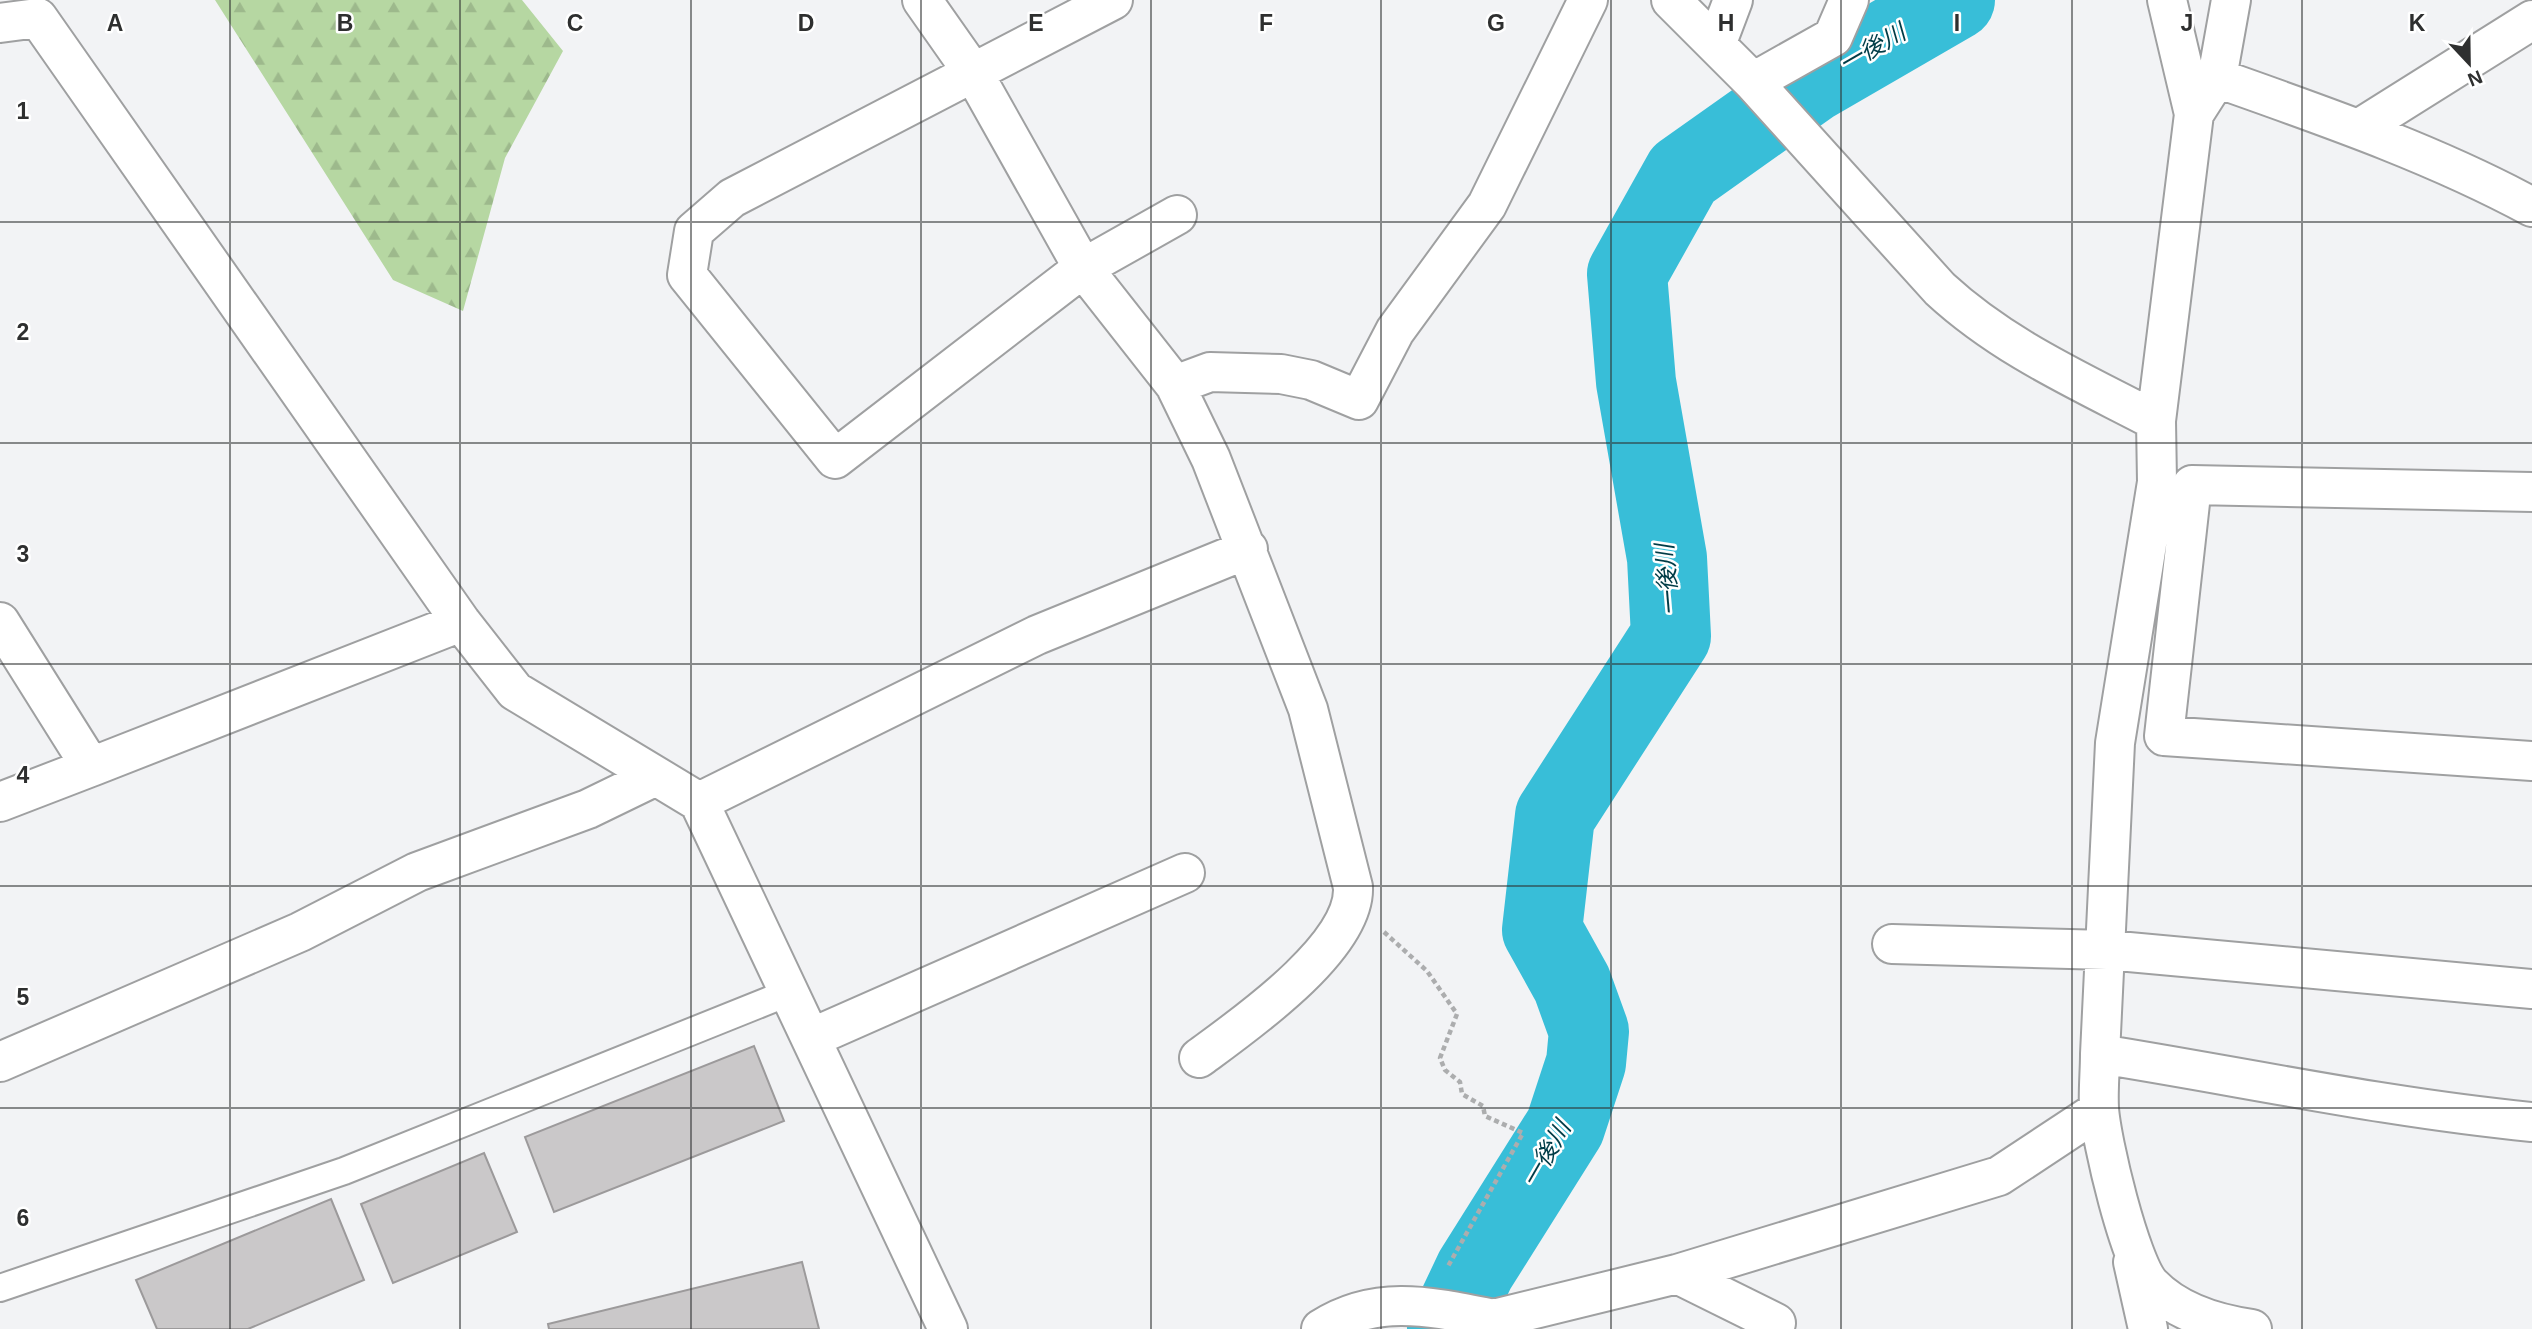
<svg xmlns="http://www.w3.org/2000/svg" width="2532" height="1329" viewBox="0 0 2532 1329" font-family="Arial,'Noto Sans JP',sans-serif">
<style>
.forest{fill:url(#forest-firs)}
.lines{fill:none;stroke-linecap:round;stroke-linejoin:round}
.river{stroke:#38bed8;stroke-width:80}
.building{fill:#cac8c9;stroke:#9c9a9b;stroke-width:2}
.lane-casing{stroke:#9fa0a1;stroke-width:30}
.street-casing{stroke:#9fa0a1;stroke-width:42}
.path{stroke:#acadae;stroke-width:4.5;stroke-dasharray:5 3.5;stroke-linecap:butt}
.lane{stroke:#fff;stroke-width:26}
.street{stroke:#fff;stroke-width:38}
.grid{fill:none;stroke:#2e2f2f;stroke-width:2;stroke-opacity:0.55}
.labels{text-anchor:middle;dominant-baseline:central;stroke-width:5;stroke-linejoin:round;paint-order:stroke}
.water-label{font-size:24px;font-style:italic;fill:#003c47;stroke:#fff}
.grid-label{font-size:23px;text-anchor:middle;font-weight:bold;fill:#2e2f2f;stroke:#fff;stroke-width:5;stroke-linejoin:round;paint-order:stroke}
</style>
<defs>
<pattern id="forest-firs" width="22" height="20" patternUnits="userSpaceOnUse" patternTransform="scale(1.75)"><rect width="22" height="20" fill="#b6d7a2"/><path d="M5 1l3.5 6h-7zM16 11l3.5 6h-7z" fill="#9db98c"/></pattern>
</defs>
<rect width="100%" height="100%" fill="#f2f3f5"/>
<!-- forest -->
<path class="forest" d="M215,0H522L563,51L505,158L463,311L393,280Z"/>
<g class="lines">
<!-- river -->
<path class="river" d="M1447,1329L1475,1270L1565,1127L1586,1063L1589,1031L1572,984L1542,930L1555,816L1671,636L1667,558L1636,382L1627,274L1683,174L1810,84L1955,0"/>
</g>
<!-- building -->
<path class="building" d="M754,1046L784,1121L554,1212L525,1137Z
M484,1153L517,1232L393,1283L361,1204Z
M331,1199L364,1280L248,1329H157L136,1280Z
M802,1262L819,1329H549L548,1324Z"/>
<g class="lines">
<defs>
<path id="lane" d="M0,1288L344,1171L790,992"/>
<path id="street" d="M922,0L974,74L1083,268L1175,385L1211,459L1308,709L1353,887C1356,947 1244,1025 1199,1058
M1113,0L732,198L694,231L687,275L835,459L1083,268L1177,215
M1671,0L1753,82L1833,37L1849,0
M2167,0L2194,114
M2231,0L2217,78C2324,116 2432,153 2532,207
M0,23L38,18L461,622L515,691L656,776
M1716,45L1733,0
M1753,82L1940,289C2004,348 2080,381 2156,421L2194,114L2217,78
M2360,128L2532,20
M1175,385L1210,372L1281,374L1311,380L1359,400L1395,331L1487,205L1588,0
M2532,492L2192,485L2164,736L2532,761
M0,622L91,767L0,802
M91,767L461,622
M699,802L948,1329
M1892,944L2107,950L2532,989
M811,1038L1185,873
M2100,1054L2115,743L2157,482L2156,421
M0,1062L300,932L417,872L588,809L656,776L699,802L1037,635L1248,549
M2133,1262L2148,1329
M1677,1274L1776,1323L1772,1329
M1494,1319L1677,1274L1999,1176L2099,1110
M1321,1329C1377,1293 1433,1307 1494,1319L1488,1329
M2252,1329C2217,1324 2177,1312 2151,1285C2130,1263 2101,1140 2099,1108C2098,1090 2100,1072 2100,1054C2244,1077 2387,1108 2532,1122"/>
</defs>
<!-- lane casing -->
<use href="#lane" class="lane-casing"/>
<!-- street casing -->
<use href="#street" class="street-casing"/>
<!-- path -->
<path class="path" d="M1384,932L1427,971L1457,1014L1440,1058L1445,1070L1460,1082L1462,1094L1483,1106L1485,1116L1523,1133L1447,1268"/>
<!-- lane -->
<use href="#lane" class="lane"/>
<!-- street -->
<use href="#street" class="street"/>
</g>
<!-- grid -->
<path class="grid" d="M230,0V1329M460,0V1329M691,0V1329M921,0V1329M1151,0V1329M1381,0V1329M1611,0V1329M1841,0V1329M2072,0V1329M2302,0V1329M0,222H2532M0,443H2532M0,664H2532M0,886H2532M0,1108H2532"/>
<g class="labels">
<!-- water labels -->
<g class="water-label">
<text transform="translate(1872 48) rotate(-30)">一後川</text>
<text transform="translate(1667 580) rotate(-95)">一後川</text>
<text transform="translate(1546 1154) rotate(-60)">一後川</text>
</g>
</g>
<g class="grid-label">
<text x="115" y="31">A</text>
<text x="345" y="31">B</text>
<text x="575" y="31">C</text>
<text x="806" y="31">D</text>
<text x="1036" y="31">E</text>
<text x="1266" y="31">F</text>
<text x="1496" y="31">G</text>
<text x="1726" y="31">H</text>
<text x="1957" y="31">I</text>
<text x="2187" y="31">J</text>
<text x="2417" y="31">K</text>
<text x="23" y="119">1</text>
<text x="23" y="340">2</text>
<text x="23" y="562">3</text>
<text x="23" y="783">4</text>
<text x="23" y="1005">5</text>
<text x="23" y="1226">6</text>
</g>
<!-- north arrow -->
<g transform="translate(2469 63) rotate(158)" stroke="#ffffff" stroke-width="5" paint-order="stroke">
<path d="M0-5L12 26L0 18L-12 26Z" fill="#2e2f2f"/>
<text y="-10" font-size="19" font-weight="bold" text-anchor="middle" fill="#2e2f2f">N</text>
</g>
</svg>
